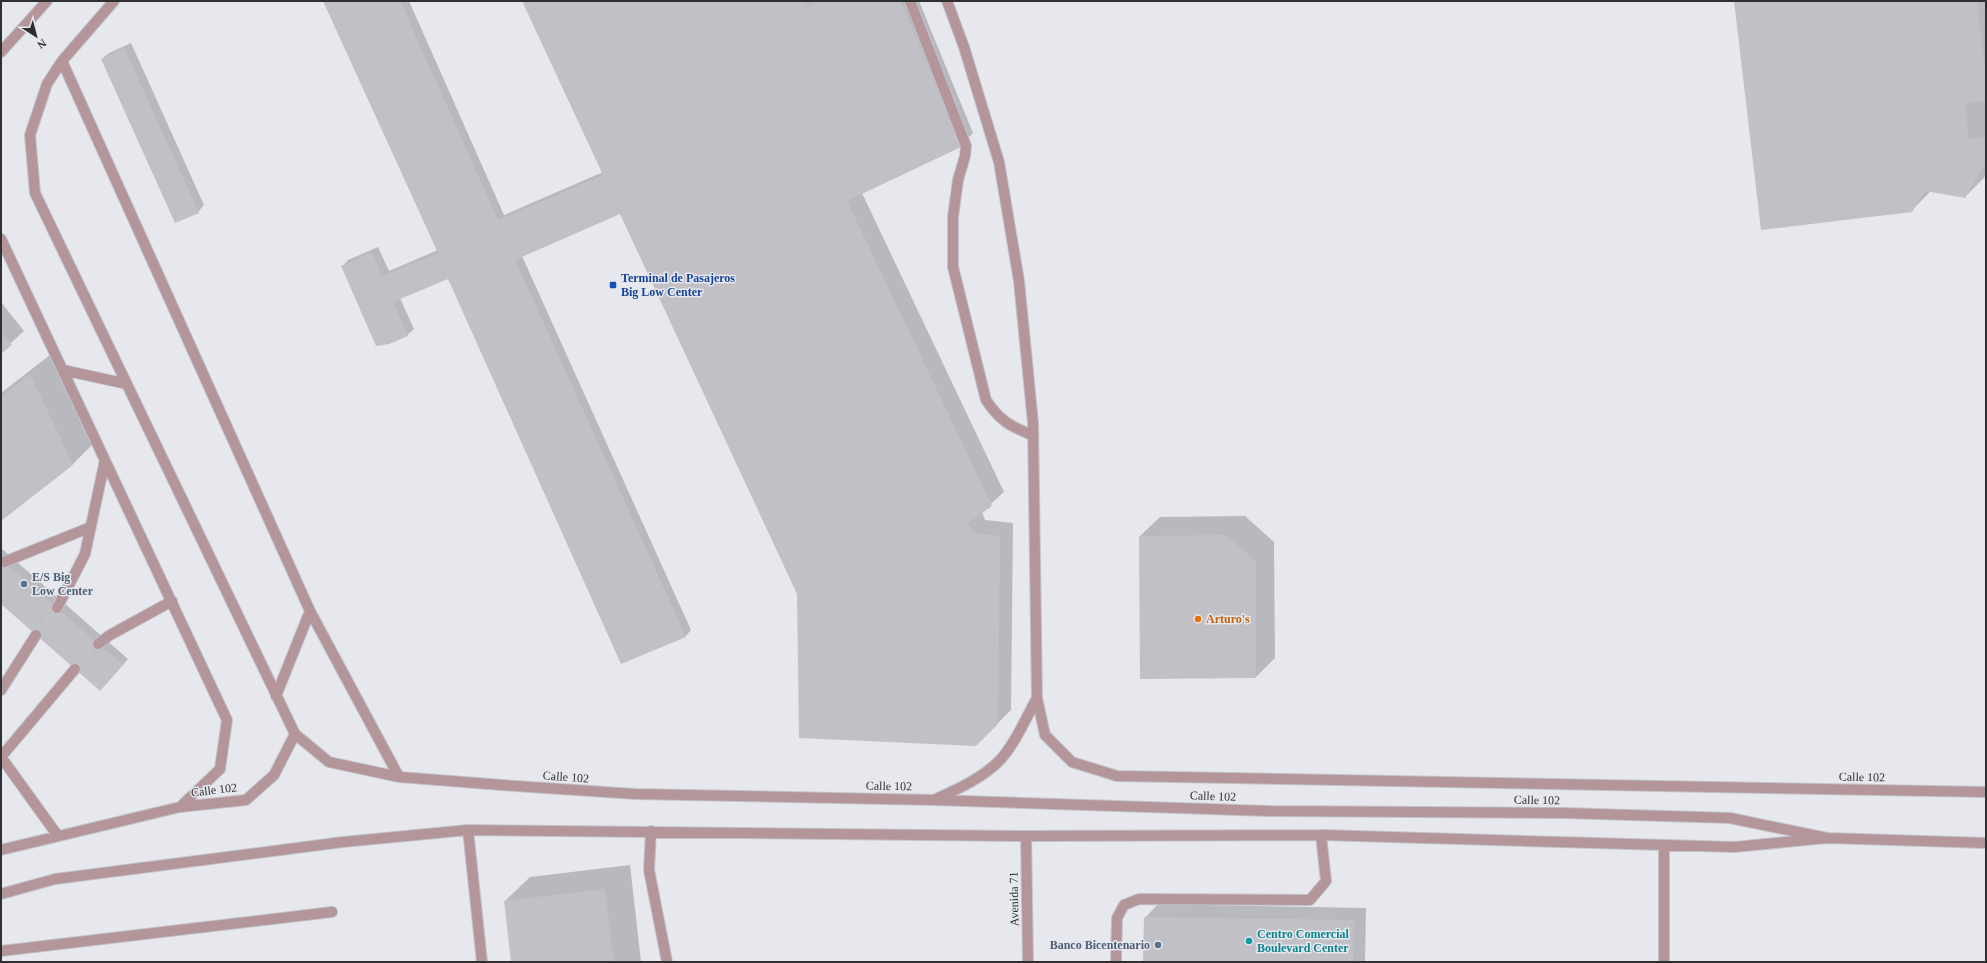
<svg xmlns="http://www.w3.org/2000/svg" width="1987" height="963" viewBox="0 0 1987 963" font-family="Georgia,serif">
<style>
.shadow{fill:#0003}
.building{fill:#c0c0c6}
.lines{fill:none;stroke-linecap:round;stroke-linejoin:round}
.minor-tunnel{stroke:#c1c3c8;stroke-width:10;stroke-dasharray:10 5;stroke-linecap:butt}
.minor-casing{stroke:#c1c3c8;stroke-width:12}
.minor{stroke:#b3959a;stroke-width:10}
.transit-dot{fill:#1a4fb4;stroke:#e6e8ee;stroke-width:1.5}
.service-dot{fill:#5c6f8a;stroke:#e6e8ee;stroke-width:1.5}
.food-dot{fill:#e8710a;stroke:#e6e8ee;stroke-width:1.5}
.culture-dot{fill:#0f9aa8;stroke:#e6e8ee;stroke-width:1.5}
.labels{text-anchor:middle;dominant-baseline:central;stroke-width:3;stroke-linejoin:round;paint-order:stroke}
.transit-label{font-size:12px;font-weight:bold;fill:#164399;stroke:#e6e8ee;text-anchor:start}
.service-label{font-size:12px;font-weight:bold;fill:#4e5e75;stroke:#e6e8ee;text-anchor:start}
.food-label{font-size:12px;font-weight:bold;fill:#c56008;stroke:#e6e8ee;text-anchor:start}
.street-label{font-size:12px;fill:#2e2f31;stroke:#e6e8ee}
.culture-label{font-size:12px;font-weight:bold;fill:#0d838f;stroke:#e6e8ee;text-anchor:start}
</style>
<rect width="100%" height="100%" fill="#e6e8ee"/>
<!-- shadow -->
<path class="shadow" d="M324,1H409L504,215L603,172L524,1H919L973,133L960,146L862,193L1004,492L982,512L985,520L1013,523L1011,710L989,732L798,594L621,212L522,256L691,630L685,637L449,278L400,298L414,329L407,335L342,267L348,260L378,247L389,271L438,250Z
M1735,1H1986V174L1984,178L1965,197L1931,191L1911,211Z
M131,43L204,205L198,212L102,59L109,53Z
M1,302L24,331L1,352Z
M55,351L97,440L72,465L1,520V393Z
M1245,516L1274,542L1275,658L1256,677L1140,536L1160,517Z
M1,548L128,659L106,684L1,603Z
M630,865L641,962H512L505,901L530,877Z
M1158,904L1366,908L1365,962H1144L1145,918Z"/>
<!-- building -->
<path class="building" d="M323,1H400L498,220L603,175L522,1H805L807,5L817,1H901L961,147L847,201L992,506L968,523L972,533L1000,536L998,724L976,746L799,738L797,594L620,214L515,260L686,637L621,664L448,279L393,302L408,336L389,344L376,346L341,266L372,252L382,276L438,253Z
M1734,1H1977L1986,76V101L1965,103L1969,139L1986,137V163L1965,198L1925,191L1912,212L1761,230Z
M124,48L199,213L175,223L101,59Z
M1,331L12,345L1,354Z
M30,374L73,465L1,521V397Z
M1225,535L1256,561V678L1140,679L1139,536Z
M1,560L123,665L100,691L1,604Z
M605,889L614,962H511L504,901Z
M1144,917L1354,920L1353,962H1143Z"/>
<g class="lines">
<!-- minor-tunnel -->
<path class="minor-tunnel" d="M36,635L57,608
M75,669L98,644"/>
<defs>
<path id="minor" d="M114,1L62,61L47,84L30,135L35,193L295,734L329,762L399,777L515,786L635,794L934,800L1270,811L1564,813L1730,818L1827,838
M910,1L966,146L965,156L958,180L953,217V267L986,400C1000,421 1010,426 1032,435
M1,52L47,1
M62,61L310,611L399,777
M1,239L227,720L220,769L180,807
M63,370L127,384
M4,562L91,527
M57,608L85,554L105,460
M98,644L110,635L172,601
M1,690L36,635
M276,696L310,611
M1037,698L1045,735L1072,762L1117,776L1986,792
M936,799C958,789 983,778 1001,759C1016,742 1026,718 1037,698L1033,423L1019,281L999,162L964,47L947,1
M468,830L482,962
M651,831L649,870L667,962
M58,836L1,757L75,669
M1026,836L1028,962
M1664,845V962
M1,850L180,807L246,800L274,775L295,734
M1,894L55,879L343,842L468,830L1026,836L1321,835L1735,847L1827,838L1986,843
M1,951L332,912
M1116,962L1117,918L1124,905L1139,899L1310,900L1326,881L1321,835"/>
</defs>
<!-- minor casing -->
<use href="#minor" class="minor-casing"/>
<!-- minor -->
<use href="#minor" class="minor"/>
</g>
<!-- markers -->
<rect class="transit-dot" x="609" y="281" width="8" height="8" rx="2"/>
<g class="service-dot">
<circle cx="24" cy="584" r="4"/>
<circle cx="1158" cy="945" r="4"/>
</g>
<circle class="food-dot" cx="1198" cy="619" r="4"/>
<circle class="culture-dot" cx="1249" cy="941" r="4"/>
<g class="labels">
<!-- transit labels -->
<g class="transit-label">
<text x="621" y="278">Terminal de Pasajeros<tspan x="621" dy="14">Big Low Center</tspan></text>
</g>
<!-- service labels -->
<g class="service-label">
<text x="32" y="577">E/S Big<tspan x="32" dy="14">Low Center</tspan></text>
<text x="1150" y="945" text-anchor="end">Banco Bicentenario</text>
</g>
<!-- food labels -->
<g class="food-label">
<text x="1206" y="619">Arturo's</text>
</g>
<!-- street labels -->
<g class="street-label">
<text transform="translate(566 777) rotate(4)">Calle 102</text>
<text transform="translate(1862 777) rotate(1)">Calle 102</text>
<text transform="translate(889 786) rotate(1)">Calle 102</text>
<text transform="translate(214 790) rotate(-7)">Calle 102</text>
<text transform="translate(1213 796) rotate(2)">Calle 102</text>
<text transform="translate(1537 800) rotate(1)">Calle 102</text>
<text transform="translate(1014 899) rotate(-91)">Avenida 71</text>
</g>
<!-- culture labels -->
<g class="culture-label">
<text x="1257" y="934">Centro Comercial<tspan x="1257" dy="14">Boulevard Center</tspan></text>
</g>
</g>
<!-- border -->
<rect width="1987" height="963" fill="none" stroke="#2e2f31" stroke-width="4"/>
<!-- north arrow -->
<g transform="translate(36 36) rotate(144)" stroke="#e6e8ee" stroke-width="3" paint-order="stroke">
<path d="M0-3L7 15L0 10L-7 15Z" fill="#2e2f31"/>
<text y="-6" font-size="11" font-weight="bold" text-anchor="middle" fill="#2e2f31">N</text>
</g>
</svg>
